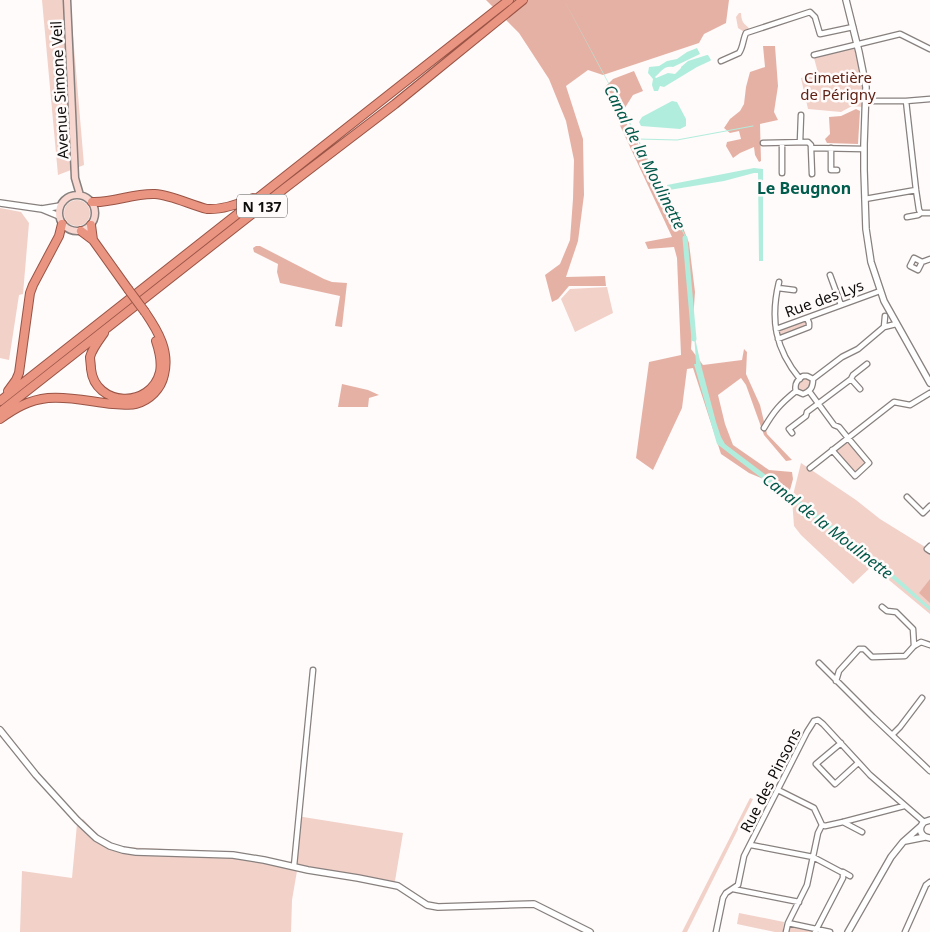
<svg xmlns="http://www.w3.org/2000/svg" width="930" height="932" viewBox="0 0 930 932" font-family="'Noto Sans',sans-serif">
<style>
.green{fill:#f2d1c9}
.forest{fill:#e6b1a5}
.water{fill:#b1eddd}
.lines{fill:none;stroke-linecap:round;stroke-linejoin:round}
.stream{stroke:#b1eddd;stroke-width:1}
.canal{stroke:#b1eddd;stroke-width:5}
.minor-casing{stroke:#87807e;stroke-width:7}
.tertiary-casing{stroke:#87807e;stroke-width:8}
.secondary-casing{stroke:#87807e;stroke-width:9}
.trunk-casing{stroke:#995445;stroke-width:10}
.minor{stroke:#fff;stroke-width:4.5}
.tertiary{stroke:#fff;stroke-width:5.5}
.secondary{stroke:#f7d7d0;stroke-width:6}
.trunk{stroke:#ea9482;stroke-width:8}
.trunk-bridge-casing{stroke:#995445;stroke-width:10;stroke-linecap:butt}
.trunk-bridge{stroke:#ea9482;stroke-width:8}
.labels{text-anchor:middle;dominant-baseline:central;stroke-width:5;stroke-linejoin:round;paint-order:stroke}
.shield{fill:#fefbfa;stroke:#575453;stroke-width:1}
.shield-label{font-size:14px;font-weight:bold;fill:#0f0c0c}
.park-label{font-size:15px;fill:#602115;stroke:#fefbfa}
.street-label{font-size:15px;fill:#0f0c0c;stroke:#fefbfa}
.water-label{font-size:16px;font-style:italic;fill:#03584a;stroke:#fefbfa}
.neighbourhood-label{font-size:16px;font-weight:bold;fill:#005c4d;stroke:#fefbfa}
</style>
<rect width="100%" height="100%" fill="#fefbfa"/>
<!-- green -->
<path class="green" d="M42,0H70L84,165L58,175Z
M739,13H741C742,26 745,22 751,31L746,33L738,28L736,17Z
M854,47L863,83V107L852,106L841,112L808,109L801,78L818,73L814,58Z
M64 213a13 13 0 1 1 26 0a13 13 0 1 1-26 0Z
M0,208L21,212L29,223L23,294L19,295L9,360L0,358Z
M607,287L613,313L575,332L561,299L570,289Z
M807,318L809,327L778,339L776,329Z
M803,376L813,379L807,392L796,391V383Z
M848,438L869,463L855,476L832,450Z
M801,463L856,500L880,519L930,550V614L872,566L853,584L801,535L794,526L792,499Z
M750,798L753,799L687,932H682Z
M297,816L403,833L395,881L396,888L297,871L292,900L291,932H20L22,871L72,878L77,824L83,819C96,833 103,842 122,847L230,852L264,857L288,863L293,860Z
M739,913L784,922L783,932H775L737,924Z
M788,923L830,932H786Z"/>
<!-- forest -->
<path class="forest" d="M486,0H729L726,23L704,34L699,43L603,75L588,70L566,86L583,139L584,195L578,241L566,277L605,276L606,286H569L558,299L552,302L545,275L560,264L570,240L573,199L574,160L566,121L549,79L519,33Z
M763,46H775L778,86L774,112L778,120L760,124L761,161L759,162L755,155L754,147L740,153L733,158L726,146L727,142L741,139L739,131L730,133L724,128L730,119L740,111L744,104L746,87L750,72L765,67Z
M634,71L643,91L633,95L621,114L676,210L689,243L695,292L691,349L703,365L742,360L744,349L747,352L746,374L760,405L767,434L792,460L786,461L764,435L746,385L741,378L718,395L725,424L733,445L769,470L792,472L793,479L790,490L749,473L721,454L693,368L687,369L682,408L653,470L636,458L649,362L681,355L677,258L674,247L648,249L645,242L672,237L603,89L613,79Z
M856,109L860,111L858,144L827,143L825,139L830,134L829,117L841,116Z
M256,246H260L324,279L332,282L347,283L342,327L335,326L340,296L280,283L277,272L278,264L254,252L253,248Z
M342,384L368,390L379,395L369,398L368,407H338Z
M930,579V603L919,593Z"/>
<!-- water -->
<path class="water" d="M564,0L632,126L686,237L695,338L701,365L716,422L721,437L725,444L862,548L899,579L930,607V611L874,563L813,517L792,499L781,493L717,444L694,364H696L695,347L685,237L624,113Z
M697,48L700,54L673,67C664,65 660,73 655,77L656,78L668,73L675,74L681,68V67L688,61L707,55H708L711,60L710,61L697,67L664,87L660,86L658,91H654L652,85L653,79L648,73L649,67L659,66L667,61L677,59L687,52Z
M672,101L677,102L686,119V126L680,129L641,126L639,122L642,117Z
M754,168L763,169V261H759L758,173H754L724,181L669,190L667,185Z"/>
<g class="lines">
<!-- stream -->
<path class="stream" d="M638,139L677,140L753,126"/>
<!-- canal -->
<path class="canal" d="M685,238L694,339"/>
<defs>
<path id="minor" d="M814,55L900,34L930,49
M721,61L739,53C743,48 743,39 746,33L810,12L815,17L820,34L853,27
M866,101H906L930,99
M906,101L916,190L919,210L921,213H930
M800,142L801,115
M763,143L808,142L811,145V148L864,149
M811,148L812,174
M831,148V170H837
M782,173V143
M865,199L916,190
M907,217L918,215L921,213
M922,262L918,270L910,266L914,258L922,262L930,259
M830,275L841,305
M779,282C770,319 775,349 800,379
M778,288L794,290
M884,327L896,324
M776,329L880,291
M778,339L809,327V323L807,318
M803,376H807L813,379C813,387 811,391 803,394L796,391C794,384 797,380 803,376Z
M813,379L842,357L858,349L884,327L885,316
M851,379L860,389
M809,391L834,425L839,427L848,438L894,402L910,405L930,393
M764,428C774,411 780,404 796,391
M792,433L789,429L806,416L807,412L851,379L853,375L867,364
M810,468L848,438L869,463L855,476L832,450
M907,497L923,513L930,506
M930,546L927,549L930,551
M882,607L887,611L896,612L913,629L914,646
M819,663L873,717L930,771
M836,681L839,671L859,649H864L872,657L905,656L914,646L921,642L930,645
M892,735L900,727L922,698
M841,743L816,764L835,784L858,763
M778,790L814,808L822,825
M843,822L862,832
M751,845L813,857L843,873V878L815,932
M294,866L313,670
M843,872L850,876
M733,889L799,902
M788,923L830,932
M716,932L723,898L726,893L738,885L744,856L807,732L814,721L818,720L823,724L870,775L924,822
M786,932L788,923L807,885L818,833L822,825L825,826L843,822L904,806
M905,932L926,885L930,882"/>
<path id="tertiary" d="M846,0L859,52L866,87L864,144V170L866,229L871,262L884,301L930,383
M0,203L42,209L60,206
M42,209L59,216
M0,730L36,775L77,820L96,838L110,846L123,850L136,852L233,855L264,860L308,870L358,878L398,886L427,905L438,907L534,904L590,932
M930,820L924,822C917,829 921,837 930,838
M905,841L925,837
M848,932L891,857L903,842L921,826"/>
<path id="secondary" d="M67,0L75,178L80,195
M59 213a18 18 0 1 1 36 0a18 18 0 1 1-36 0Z"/>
<path id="trunk" d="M92,202C114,203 133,193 155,194C171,195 191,205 207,209C223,210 239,204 253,198
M91,225L93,240
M81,231L93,240L128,289
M104,333C99,340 92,349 90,357C90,360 91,365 91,369C95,407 151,409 160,372C162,362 159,350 156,341
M8,391L16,380L19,373L30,293L33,285L59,236L62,224
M0,401L509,0
M0,412L285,188L395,104L523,0
M0,419C15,408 29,400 48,398C70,396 92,402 113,404C121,404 129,406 136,404C150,400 161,389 164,375C170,351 158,331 145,312"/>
</defs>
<!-- minor casing -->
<use href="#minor" class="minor-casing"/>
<!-- tertiary casing -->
<use href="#tertiary" class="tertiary-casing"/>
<!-- secondary casing -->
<use href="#secondary" class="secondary-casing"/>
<!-- trunk casing -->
<use href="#trunk" class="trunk-casing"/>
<!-- minor -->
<use href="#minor" class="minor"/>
<!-- tertiary -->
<use href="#tertiary" class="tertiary"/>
<!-- secondary -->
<use href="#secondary" class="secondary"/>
<!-- trunk -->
<use href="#trunk" class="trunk"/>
<defs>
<path id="trunk-bridge" d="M128,289L145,312"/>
</defs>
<!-- trunk-bridge casing -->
<use href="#trunk-bridge" class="trunk-bridge-casing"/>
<!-- trunk-bridge -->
<use href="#trunk-bridge" class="trunk-bridge"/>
</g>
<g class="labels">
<!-- shield labels -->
<rect class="shield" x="237" y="194.5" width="50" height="23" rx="4"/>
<g class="shield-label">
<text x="262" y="206">N 137</text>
</g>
<!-- park labels -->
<g class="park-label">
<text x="838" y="77">Cimetière<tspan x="838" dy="17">de Périgny</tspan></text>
</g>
<!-- street labels -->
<g class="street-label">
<text transform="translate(59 90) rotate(-93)">Avenue Simone Veil</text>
<text transform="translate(824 298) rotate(-20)">Rue des Lys</text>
<text transform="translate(770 780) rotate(-63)">Rue des Pinsons</text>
</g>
<!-- water labels -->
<g class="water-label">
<text transform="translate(645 157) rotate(63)">Canal de la Moulinette</text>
<text transform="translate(828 526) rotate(38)">Canal de la Moulinette</text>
</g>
<!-- neighbourhood labels -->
<g class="neighbourhood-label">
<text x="804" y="188">Le Beugnon</text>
</g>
</g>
</svg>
